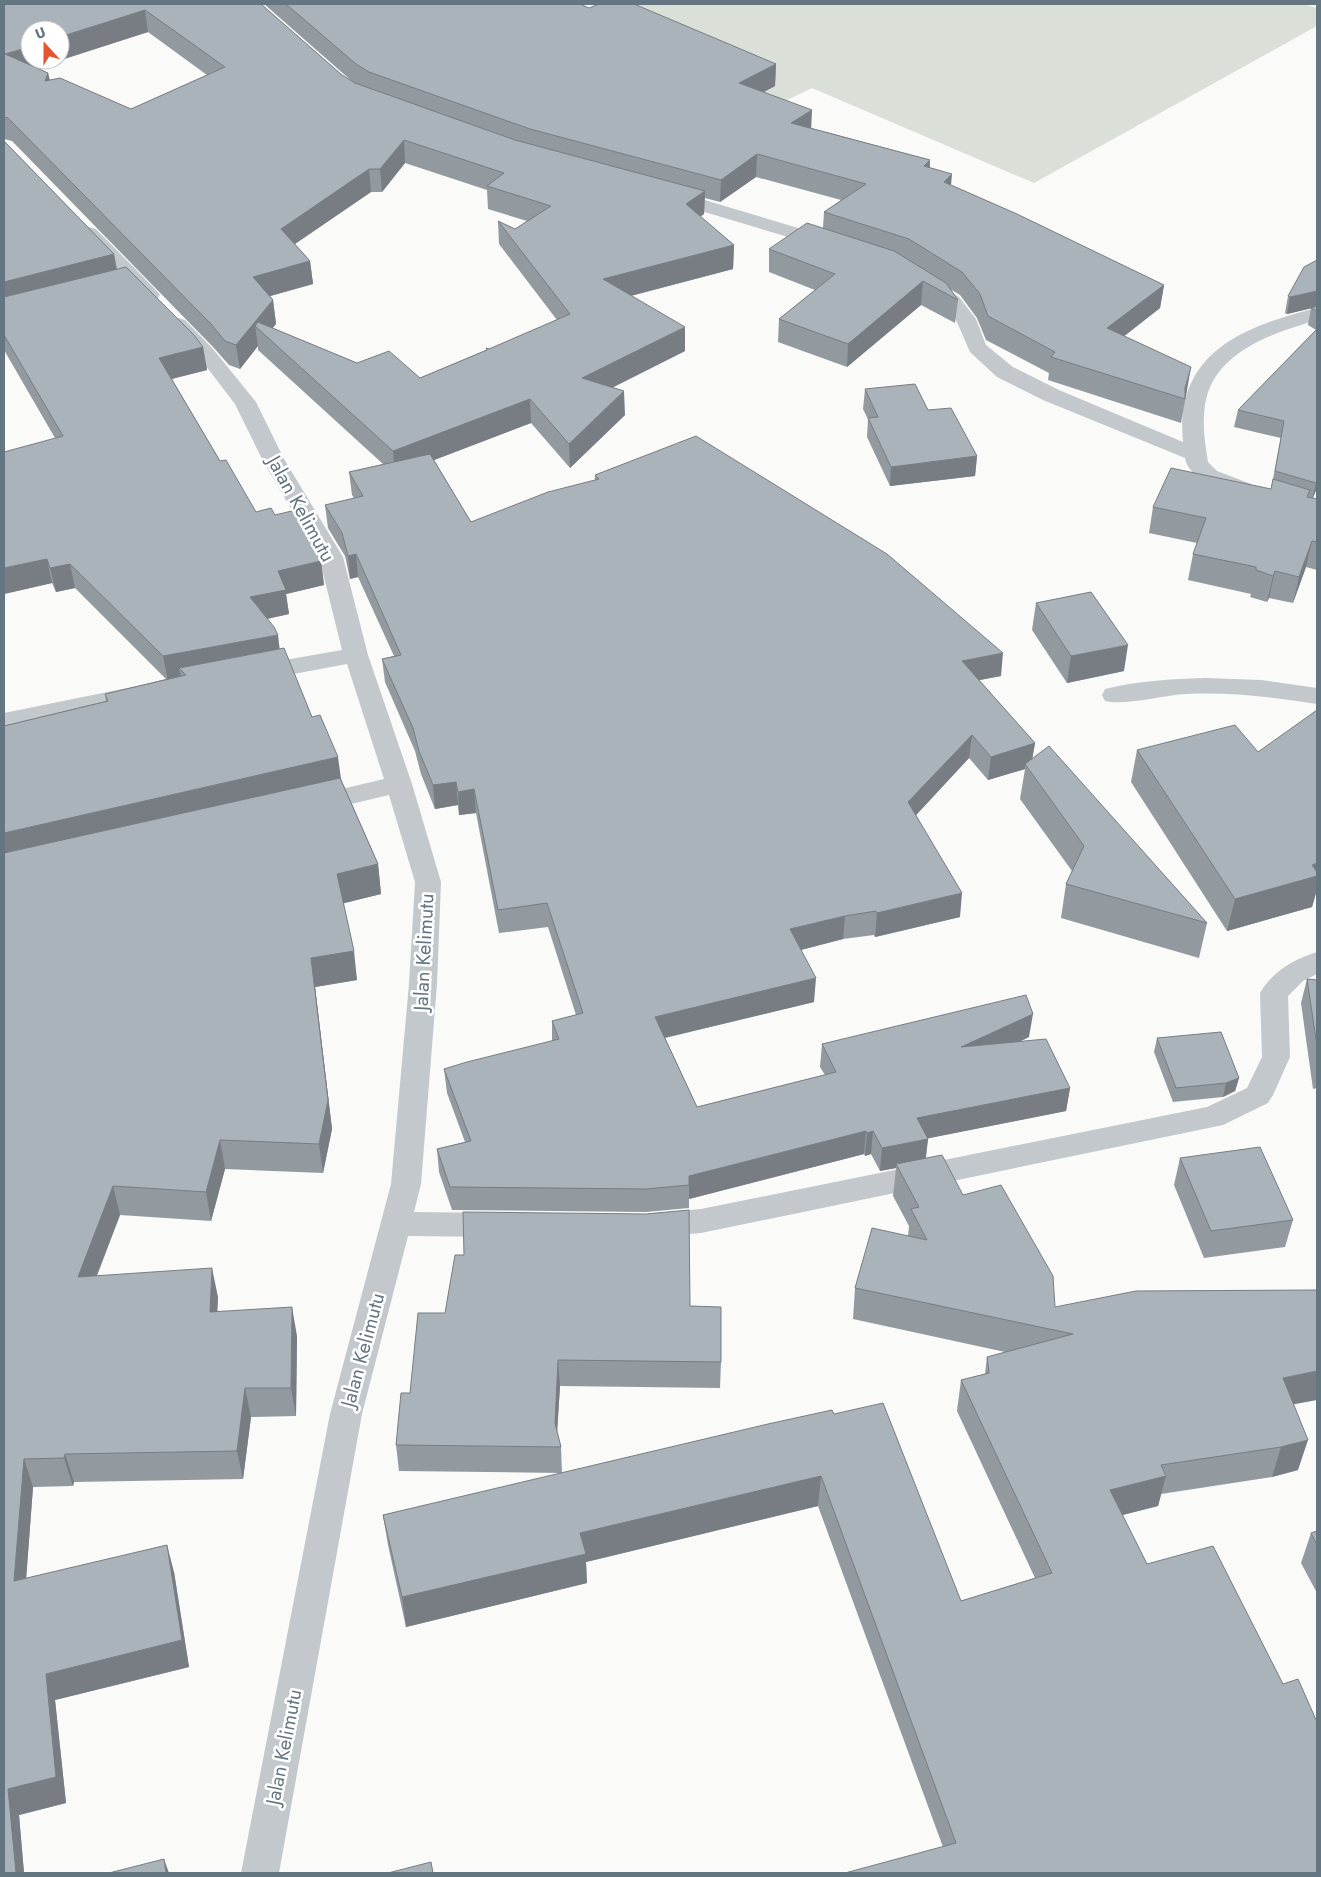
<svg xmlns="http://www.w3.org/2000/svg" width="1321" height="1877" viewBox="0 0 1321 1877" font-family="Jost,sans-serif">
<style>
.green{fill:#dadfd7}
.lines{fill:none;stroke-linecap:round;stroke-linejoin:round}
.minor{fill:#c3c8cc;fill-rule:evenodd}
.wall{fill:#929a9f;fill-rule:evenodd}
.shaded-wall{fill:#777d82}
.building{fill:#aab3b9;stroke:#777d82;fill-rule:evenodd}
.labels{text-anchor:middle;dominant-baseline:central;stroke-width:5;stroke-linejoin:round;paint-order:stroke}
.street-label{font-size:20px;fill:#657683;stroke:#fff}
</style>
<rect width="100%" height="100%" fill="#fafaf8"/>
<!-- green -->
<path class="green" d="M611,4H1304L1317,8V26L1034,183L812,88L762,112Z"/>
<g class="lines">
<!-- minor -->
<path class="minor" d="M668,189L835,239L838,243L835,247L828,249L661,199L658,195L661,191Z
M89,227L96,229L157,291L160,295L157,299L150,301L143,299L82,237L79,233L82,229Z
M927,279L934,281L959,297L976,319L986,345L1013,367L1059,390L1183,442C1174,353 1244,326 1317,308V320C1273,333 1213,352 1205,405C1202,424 1205,444 1208,462L1217,471L1251,484L1254,489L1251,494C1232,498 1188,480 1185,458L1043,400L997,377L970,352L956,320L945,305L920,289L917,285L920,281Z
M178,318L185,320L213,349L256,402L284,459L343,557L368,655L412,784L441,882L437,984L421,1184L414,1212L500,1213L511,1216L515,1225L511,1234L500,1237L408,1236L362,1414L279,1873H241L330,1414L391,1184L409,984L415,882L389,795L313,813L304,810L300,804L304,798L384,779L347,664L256,681L247,678L244,673L247,668L256,665L342,650L319,557L262,459L235,404L199,357L168,324L171,320Z
M1205,678L1261,680L1317,688V704C1273,697 1230,692 1186,694C1163,695 1126,706 1105,701L1102,695L1105,689C1137,681 1171,679 1205,678Z
M142,685L151,687L154,693L151,699L4,729V713Z
M1317,952V974L1303,981L1288,996L1290,1057L1273,1095L1268,1103L1223,1125L701,1233L653,1237L642,1234L638,1225L642,1216L653,1213L701,1209L1207,1107L1247,1088L1262,1057L1260,993C1272,972 1294,959 1317,952Z"/>
</g>
<!-- wall -->
<path class="wall" d="M4,4H261L342,75L354,83L264,4H580L589,8L776,64L775,86L764,92L811,128L930,160V168L951,185L1164,285L1160,308L1124,336L1187,390L1181,423L1048,380L1049,373L986,340L977,318L960,295L950,289L958,300L955,323L921,305L847,367L778,342L779,319L815,290L769,272V249L823,228L824,212L841,200L756,177L720,202L705,198L704,214L700,217L734,245L733,269L631,296L685,351L612,388L625,415L570,468L531,423L434,460L471,522L595,480V475L1001,676L979,680L1035,743L1032,759L1207,923L1199,958L1061,918L1066,884L1072,871L1020,799L1025,769L988,780L969,758L916,815L960,917L875,937L874,935L843,939L801,950L814,1002L665,1038L697,1107L825,1075L820,1067L822,1044L1029,1037L1021,1041L1070,1088L1066,1111L928,1138L926,1158L963,1195L1055,1307L1294,1405L1298,1470L1272,1477L1161,1494L1158,1506L1122,1515L1147,1564L1317,1873L943,1847L818,1506L586,1562L587,1583L406,1627L388,1545L383,1515L834,1414L961,1601L1035,1578L957,1411L961,1380L985,1374L987,1357L1005,1352L853,1319L855,1288L908,1236L909,1226L893,1196L896,1168L880,1171L871,1154L865,1156L864,1154L689,1199V1208L646,1212L452,1210L439,1172L437,1149L465,1142L447,1093L444,1069L552,1041V1021L576,1015L548,927L499,933L476,813L459,815L458,805L435,809L421,774L415,751L385,682L382,659L394,656L358,577L350,579L345,556L328,528L325,505L354,498L352,495L349,472L383,464L258,350V346L240,369L229,365L214,348L12,141L4,139ZM148,32L207,75L131,109L50,80L48,73L37,68ZM405,163L487,190L488,209L527,221L515,229L498,221L499,244L557,320L489,349L486,348V350L420,378L357,363L272,328L276,324L273,300L270,296L313,284L310,261L295,244L371,192H382Z
M4,141L114,254L117,269L203,347L207,370L172,379L220,461L256,512L275,515L321,561L324,585L286,594L289,614L267,619L279,649L312,717L341,779L378,864L381,894L343,903L357,980L315,987L332,1129L323,1173L225,1169L211,1221L120,1215L97,1276L218,1297L217,1311L297,1336L296,1416L251,1417L243,1479L74,1482L73,1486L33,1487L26,1578L174,1572L189,1667L55,1700L66,1803L19,1815L24,1873H4V726L106,701L105,694L166,679L75,588L56,592L52,583L4,594L55,438L4,350Z
M1288,296L1317,311V488L1313,498L1317,499V570L1306,567L1293,603L1269,598L1267,602L1250,597L1251,594L1188,580L1193,554L1197,543L1149,533L1153,507L1271,489L1281,438L1234,427L1238,410L1316,330L1308,325L1311,308L1287,314L1285,313Z
M865,389L928,410L977,456L975,476L890,486L867,437L868,419L863,409Z
M1036,603L1124,671L1067,683L1032,630Z
M1137,750L1258,752L1316,893L1312,907L1227,931L1131,782Z
M1307,979L1317,980V1088L1313,1089L1301,1003Z
M1157,1038L1239,1078L1235,1091L1223,1097L1173,1102L1154,1052Z
M1180,1158L1293,1220L1285,1247L1204,1258L1174,1185Z
M690,1306L721,1362L720,1388L560,1386L557,1432L561,1447L562,1473L399,1471L396,1445L410,1393L445,1313Z
M1317,1531V1593L1301,1563L1311,1533Z"/>
<!-- shaded-wall -->
<path class="shaded-wall" d="M145,10L148,32L10,76L5,54L30,47V60H60V37Z
M776,64L775,86L738,105L739,83Z
M48,73L52,95L45,81Z
M812,110L811,133L791,123Z
M404,140L405,163L382,192L380,169Z
M757,154L756,177L720,202L721,180Z
M930,160L928,183L924,166Z
M369,169L371,192L283,252L281,229Z
M952,174L950,197L944,182Z
M705,191L704,214L685,227L686,204Z
M734,245L733,269L603,303V279Z
M114,254L118,277L4,306V282Z
M310,261L313,284L256,300L253,277Z
M923,281L921,305L847,367L848,344Z
M1164,285L1160,308L1104,352L1107,328Z
M1317,291V307L1287,314L1290,297Z
M273,300L276,324L266,336L255,326L258,346L240,369L236,345Z
M685,327V351L583,402L582,378Z
M203,347L207,370L163,381L159,358Z
M1191,367L1187,390L1185,399V388Z
M624,391L625,415L570,468L569,444Z
M530,399L531,423L395,475L393,451Z
M977,456L975,476L890,486L891,467Z
M1317,479V488L1312,500L1316,483Z
M1312,541L1306,567L1293,603L1299,577Z
M356,554L358,577L350,579L348,556Z
M47,559L52,583L4,594V568Z
M321,561L324,585L286,594L289,614L253,622L250,597L278,571Z
M70,564L75,588L56,592L50,568Z
M1275,571L1269,598L1267,602L1273,576Z
M278,635L281,660L186,675L179,668L181,678L168,681L163,656Z
M1128,645L1124,671L1067,683L1071,656Z
M1003,653L1001,676L959,684L962,661Z
M972,735L969,758L906,826L908,802Z
M1035,743L1031,766L1025,764V769L988,780L991,757Z
M338,757L342,786L4,864V833Z
M456,782L458,805L435,809L433,785Z
M474,789L476,813L459,815L458,792Z
M1317,863V893H1316L1312,907L1227,931L1235,899L1312,865Z
M378,864L381,894L341,904L337,874Z
M962,893L960,917L875,937L877,913Z
M845,916L843,939L789,953L790,929Z
M354,951L357,980L315,987L332,1129L323,1173L319,1144L311,958Z
M816,978L814,1002L655,1040V1017Z
M1033,1014L1029,1037L958,1070L961,1047Z
M1239,1078L1235,1091L1223,1097L1226,1083Z
M1070,1088L1066,1111L915,1141L917,1118Z
M866,1131L864,1154L689,1199V1176Z
M873,1131L871,1154L865,1156L867,1133Z
M928,1139L925,1162L896,1164V1168L880,1171L882,1148Z
M220,1140L225,1169L211,1221L206,1192Z
M113,1186L120,1215L85,1305L78,1277Z
M212,1268L218,1297L216,1340L210,1312Z
M292,1307L297,1336L296,1416L291,1388Z
M558,1360L560,1386L556,1449L555,1423Z
M1317,1371V1400L1274,1408L1283,1378Z
M245,1388L251,1417L243,1479L237,1451Z
M1308,1440L1298,1470L1272,1477L1281,1447Z
M65,1454L74,1482L73,1486L64,1458Z
M24,1459L33,1487L24,1608L14,1581Z
M821,1476L818,1506L586,1562L587,1583L406,1627L402,1597L580,1533Z
M1166,1476L1158,1506L1103,1520L1110,1490Z
M167,1545L174,1572L189,1667L55,1700L66,1803L19,1815L24,1873H16L8,1789L46,1674Z
M164,1859L169,1873H166Z"/>
<!-- building -->
<path class="building" d="M4,4H261L342,75L355,83L515,140L705,191L686,204L734,245L603,279L685,327L582,378L624,391L569,444L530,399L393,451L255,326L258,322L357,363L389,351L420,378L487,350L486,348L489,349L570,314L498,221L515,229L551,206L487,186L504,173L404,140L380,169H369L281,229L310,261L253,277L273,300L236,345L225,341L211,324L8,118L4,117V91H5H4ZM145,10L225,67L131,109L60,78L45,81L48,73L5,54L30,47V30H60V37Z
M286,4H580L589,8L599,4H634L776,64L739,83L812,110L791,123L930,160L924,166L952,174L944,182L1017,214L1164,285L1107,328L1191,367L1185,388V399L1051,357L1055,352L988,316L980,294L962,272L909,239L824,212L866,184L757,154L721,180L530,129L369,72L356,64Z
M4,141L114,254L4,282Z
M807,223L894,251L946,283L958,300L923,281L848,344L779,319L835,274L769,249Z
M1317,260V291L1290,297L1288,296L1304,267Z
M126,267L194,335L203,347L159,358L220,461L226,460L256,512L271,508L275,515L300,509L314,533L321,561L278,571L286,590L250,597L274,627L278,635L163,656L70,564L50,568L47,559L4,568V452L63,436L4,335V297Z
M1317,306V311L1311,308Z
M1317,329V479L1316,483L1275,471L1284,421L1238,410Z
M915,384L928,410L951,408L977,456L891,467L868,418L878,417L865,389Z
M696,436L887,554L1003,653L962,661L1035,743L991,757L972,735L908,802L962,893L877,913L876,911L845,916L790,929L816,978L655,1017L697,1107L836,1072L822,1044L1026,995L1033,1014L961,1047L1046,1039L1070,1088L917,1118L928,1139L882,1148L873,1131L867,1133L866,1131L689,1176V1185L646,1189L450,1187L437,1149L471,1141L444,1069L467,1062L559,1039L552,1021L583,1013L547,903L498,910L474,789L458,792L456,782L433,785L419,751L413,728L382,659L401,655L356,554L348,556L342,533L325,505L363,496L349,472L430,454L471,522L548,492L599,479L595,475Z
M1171,468L1271,489L1273,479L1310,490L1307,497L1317,499V542L1312,541L1299,577L1275,571L1273,576L1256,570V567L1193,554L1206,518L1153,507Z
M1091,592L1128,645L1071,656L1036,603Z
M284,648L312,717L320,715L338,757L4,833V726L108,701L105,694L186,675L179,668Z
M1317,710V863L1312,865L1317,872V876L1235,899L1137,750L1235,725L1258,752Z
M1049,746L1207,923L1066,884L1084,846L1025,764Z
M340,778L378,864L337,874L354,951L311,958L328,1100L319,1144L220,1140L206,1192L113,1186L78,1277L212,1268L210,1312L292,1307L291,1388H245L237,1451L65,1454L64,1458L24,1459L14,1581L167,1545L182,1640L46,1674L56,1777L8,1789L16,1873H4V853Z
M1307,979L1317,980V1046Z
M1221,1032L1239,1078L1226,1083L1176,1088L1157,1038Z
M1260,1147L1293,1220L1211,1231L1180,1158Z
M942,1155L963,1195L1001,1185L1053,1276L1055,1307L1136,1291L1317,1290V1371L1283,1378L1308,1440L1281,1447L1161,1465L1166,1476L1110,1490L1147,1564L1213,1546L1283,1684L1298,1679L1317,1722V1873H845L956,1843L821,1476L580,1533L586,1554L402,1597L383,1515L768,1424L832,1410L834,1414L883,1403L961,1601L1052,1573L961,1380L989,1373L987,1357L1073,1334L855,1288L872,1228L927,1240L911,1209L919,1207L896,1164Z
M689,1210L690,1306L721,1307V1362L558,1360L555,1423L561,1447L396,1445L401,1393H410L418,1313H445L455,1255H464L463,1212L646,1214Z
M1317,1531V1545L1311,1533Z
M164,1859L166,1873H109Z
M431,1862L433,1873H388Z"/>
<g class="labels">
<!-- street labels -->
<g class="street-label">
<text transform="translate(301 509) rotate(61)">Jalan Kelimutu</text>
<text transform="translate(424 952) rotate(-87)">Jalan Kelimutu</text>
<text transform="translate(363 1350) rotate(-75)">Jalan Kelimutu</text>
<text transform="translate(284 1747) rotate(-79)">Jalan Kelimutu</text>
</g>
</g>
<!-- border -->
<rect width="1321" height="1877" fill="none" stroke="#657683" stroke-width="10"/>
<!-- north arrow -->
<g transform="translate(45 45) rotate(339)"><circle r="24" fill="#ffffff" stroke="#c1c8cd"/>
<path d="M0-4L9 19L0 12L-9 19Z" fill="#e4572e"/>
<text y="-8" font-size="14" font-weight="bold" text-anchor="middle" fill="#657683">U</text>
</g>
</svg>
